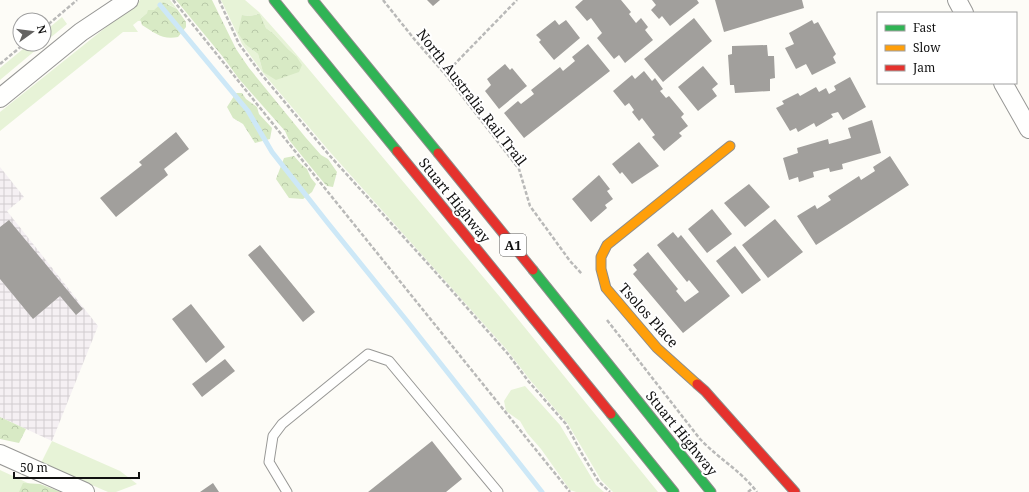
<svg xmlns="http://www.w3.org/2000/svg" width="1029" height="492" viewBox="0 0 1029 492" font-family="'Noto Serif',serif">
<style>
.industrial{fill:url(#industrial-grid)}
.grass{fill:#e7f3d7;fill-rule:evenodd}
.forest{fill:url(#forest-crowns)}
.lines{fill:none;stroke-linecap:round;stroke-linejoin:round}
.stream{stroke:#cde8f7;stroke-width:5}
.building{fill:#a19f9c}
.lane-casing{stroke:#979795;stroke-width:11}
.street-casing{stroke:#979795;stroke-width:20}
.fast-casing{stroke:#8e8d8b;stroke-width:11}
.slow-casing{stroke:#8e8d8b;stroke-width:11}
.jam-casing{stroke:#8e8d8b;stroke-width:11}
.path{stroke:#b9b9b8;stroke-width:2.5;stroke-dasharray:4 2;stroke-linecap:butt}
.lane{stroke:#fffffe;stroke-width:9}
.street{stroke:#fffffe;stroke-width:18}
.fast{stroke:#30b455;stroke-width:9}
.slow{stroke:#ff9f0a;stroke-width:9}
.jam{stroke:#e5322d;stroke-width:9}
.labels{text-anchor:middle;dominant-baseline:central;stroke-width:4;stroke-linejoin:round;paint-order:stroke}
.shield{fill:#fff;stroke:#585858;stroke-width:1}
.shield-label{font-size:13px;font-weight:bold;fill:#111}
.street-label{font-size:14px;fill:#111;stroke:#fff}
</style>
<defs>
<pattern id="industrial-grid" width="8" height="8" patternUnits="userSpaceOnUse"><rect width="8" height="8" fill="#f5f0f3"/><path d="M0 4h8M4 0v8" fill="none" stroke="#d1cdcf"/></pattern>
<pattern id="forest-crowns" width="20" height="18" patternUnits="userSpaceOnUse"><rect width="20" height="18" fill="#d8eac5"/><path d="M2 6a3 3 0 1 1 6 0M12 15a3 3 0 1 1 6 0" fill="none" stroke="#b8c8a8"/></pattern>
</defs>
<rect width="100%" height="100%" fill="#fdfcf7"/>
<!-- industrial -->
<path class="industrial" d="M0,167L24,197L7,211L98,326L52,441L0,417Z"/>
<!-- grass -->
<path class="grass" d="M140,0H170L177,9L168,4L147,13L140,19L141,21H138L133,25L138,32H123L0,131V112Z
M221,0H245L259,12L291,48L505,303L658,492H613L601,480L568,424L530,380L507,350L330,152L263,73L242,44ZM260,14L266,28L274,34L288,49L296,56L263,72L258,54L246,45L242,15L249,16Z
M62,17L67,24L44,43V32Z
M29,44H43L0,80V68Z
M525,386L560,425L596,485L604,492H576L570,490L541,449L527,433L520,421L506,411L504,401L511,390Z
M52,441L120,471L137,484L116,492H108L41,463Z
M0,470L47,492H0Z"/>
<!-- forest -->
<path class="forest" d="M176,0H212L236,49L249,68L306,138L321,155L328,159L337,172L333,187L327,186L324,183L289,140L285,131L239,79L223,57Z
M163,2L177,9L186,22V27L178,37C162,40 155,33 142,25L140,19L147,13L148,10H154Z
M260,14L266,28L274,34L288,49L296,56L302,65L299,72L276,80L263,72L258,54L246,45L238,33L242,15L249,16Z
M236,93H242L246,99L257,107L259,114L272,128L270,139L255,143L243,124L233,118L227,107Z
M294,156L302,165L307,169L311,178L316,184L312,192L303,199L289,198L276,179L284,158Z
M0,417L26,429L19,443L0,439Z
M23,483L40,484L61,492H19Z"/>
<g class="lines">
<!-- stream -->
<path class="stream" d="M160,5L248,111L272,152L327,222L407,321L542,492"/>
</g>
<!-- building -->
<path class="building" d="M427,0H440L433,6Z
M583,0H621L631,12L629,14L636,23L641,18L648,27L645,30L653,40L625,63L619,55L614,59L597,38L602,33L591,18L587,21L575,7Z
M652,0H697L699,3L670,26L662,16L659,19L651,10L656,5Z
M715,0H802L804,8L724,32Z
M694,18L712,41L663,82L644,59Z
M555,20L559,25L566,20L580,38L554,60L539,42L541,40L536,35Z
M812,20L814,24L818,22L836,54L833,57L836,63L812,75L806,64L796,69L785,48L794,44L789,33Z
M588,44L610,71L524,138L504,113L518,101L521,104L534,94L531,90L560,67L563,71L575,61L572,57Z
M767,45L768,56H774L775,78L770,79V91L735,93L734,85H730L728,55L732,54V46Z
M505,64L510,70L512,68L527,86L499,109L485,91L491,85L487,79Z
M703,66L718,84L712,89L717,96L698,111L678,87Z
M644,71L652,81L655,78L663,89L660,91L666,98L669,96L684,114L681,117L688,126L679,133L682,136L664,151L652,137L655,135L642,118L639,121L632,112L634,110L629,103L625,106L613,91L632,75L635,79Z
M850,77L866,107L843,120L838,112L831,114L833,117L816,127L814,123L798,132L796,128L790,131L776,108L784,104L782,101L798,93L800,96L816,87L819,92L826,88L829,94L836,90L834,86Z
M872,120L881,153L842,164L843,169L830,172L829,168L813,172L814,177L799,182L798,177L789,180L783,158L798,153L797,148L828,139L829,144L851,138L848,128Z
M176,132L189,149L164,169L168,175L116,217L100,198L142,165L139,162Z
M639,142L659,166L632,184L622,172L620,174L612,164Z
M890,156L909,185L816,245L797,216L815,205L817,209L831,200L828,196L859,176L861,180L875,171L873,167Z
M599,175L610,189L607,191L613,199L605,205L607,208L591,222L572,199Z
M749,184L770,207L745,227L724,203Z
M712,209L732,234L707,253L688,229Z
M775,219L803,252L768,278L742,245Z
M9,220L83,309L76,315L60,296L33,319L0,279V227Z
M673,232L678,238L681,235L730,296L683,333L633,274L637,270L633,265L648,252L678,289L676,291L685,302L699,292L689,280L687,282L657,245Z
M260,245L315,312L303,322L248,255Z
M735,246L761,280L742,294L716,261Z
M191,304L225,347L206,363L172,319Z
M225,359L235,371L202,397L192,384Z
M432,441L462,479L446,492H368Z
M213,483L219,492H200Z"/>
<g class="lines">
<defs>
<path id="lane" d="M287,492L269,462L273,436L282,424L368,354L389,361L498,492"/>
<path id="street" d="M957,0L964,13
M1003,83L1029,129
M0,98L81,32L129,0
M0,454L85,492"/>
<path id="fast" d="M274,0L397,151
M313,0L438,153
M533,270L711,492
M611,414L674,492"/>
<path id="slow" d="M697,384L657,348L606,288L601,269V257L607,245L730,146"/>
<path id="jam" d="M397,151L611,414
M438,153L533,270
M697,384L705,391L795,492"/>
</defs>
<!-- lane casing -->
<use href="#lane" class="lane-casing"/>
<!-- street casing -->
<use href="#street" class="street-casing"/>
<!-- fast casing -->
<use href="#fast" class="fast-casing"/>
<!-- slow casing -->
<use href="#slow" class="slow-casing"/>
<!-- jam casing -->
<use href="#jam" class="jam-casing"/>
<!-- path -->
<path class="path" d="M173,0L570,492
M219,0L239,44L262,75L330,156L430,266L508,354L529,382L566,424L582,454L599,482L610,492
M383,0L415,40L445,74L519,169L530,206L570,261L582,274
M44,28L77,0
M0,64L24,44
M445,74L517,0
M607,320L700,439C719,459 740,470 757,492
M748,492L754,487"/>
<!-- lane -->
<use href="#lane" class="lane"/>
<!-- street -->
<use href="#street" class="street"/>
<!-- fast -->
<use href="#fast" class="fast"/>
<!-- slow -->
<use href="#slow" class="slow"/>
<!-- jam -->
<use href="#jam" class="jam"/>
</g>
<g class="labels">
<!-- shield labels -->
<rect class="shield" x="500" y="234" width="26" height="22" rx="3"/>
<g class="shield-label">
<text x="513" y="245">A1</text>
</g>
<!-- street labels -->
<g class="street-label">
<text transform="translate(472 97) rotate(52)">North Australia Rail Trail</text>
<text transform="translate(455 200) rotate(51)">Stuart Highway</text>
<text transform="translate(649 315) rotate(48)">Tsolos Place</text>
<text transform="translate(682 433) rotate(51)">Stuart Highway</text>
</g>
</g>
<!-- legend -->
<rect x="877" y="12" width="140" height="72" fill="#ffffff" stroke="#a0a0a0"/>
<rect x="885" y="25" width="20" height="6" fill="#30b455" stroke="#a0a0a0"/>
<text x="913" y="32" font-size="12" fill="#111111">Fast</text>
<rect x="885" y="45" width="20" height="6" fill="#ff9f0a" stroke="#a0a0a0"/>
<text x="913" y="52" font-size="12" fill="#111111">Slow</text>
<rect x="885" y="65" width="20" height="6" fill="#e5322d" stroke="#a0a0a0"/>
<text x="913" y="72" font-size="12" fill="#111111">Jam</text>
<!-- north arrow -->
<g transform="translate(32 32) rotate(76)"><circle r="19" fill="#ffffff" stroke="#a0a0a0"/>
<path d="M0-3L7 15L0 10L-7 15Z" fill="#646362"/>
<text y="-6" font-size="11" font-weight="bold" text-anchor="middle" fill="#111111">N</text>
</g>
<!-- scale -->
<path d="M14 472v6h125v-6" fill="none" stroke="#111111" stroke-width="2"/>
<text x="20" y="472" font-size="12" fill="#111111" stroke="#ffffff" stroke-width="3" paint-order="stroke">50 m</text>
</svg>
